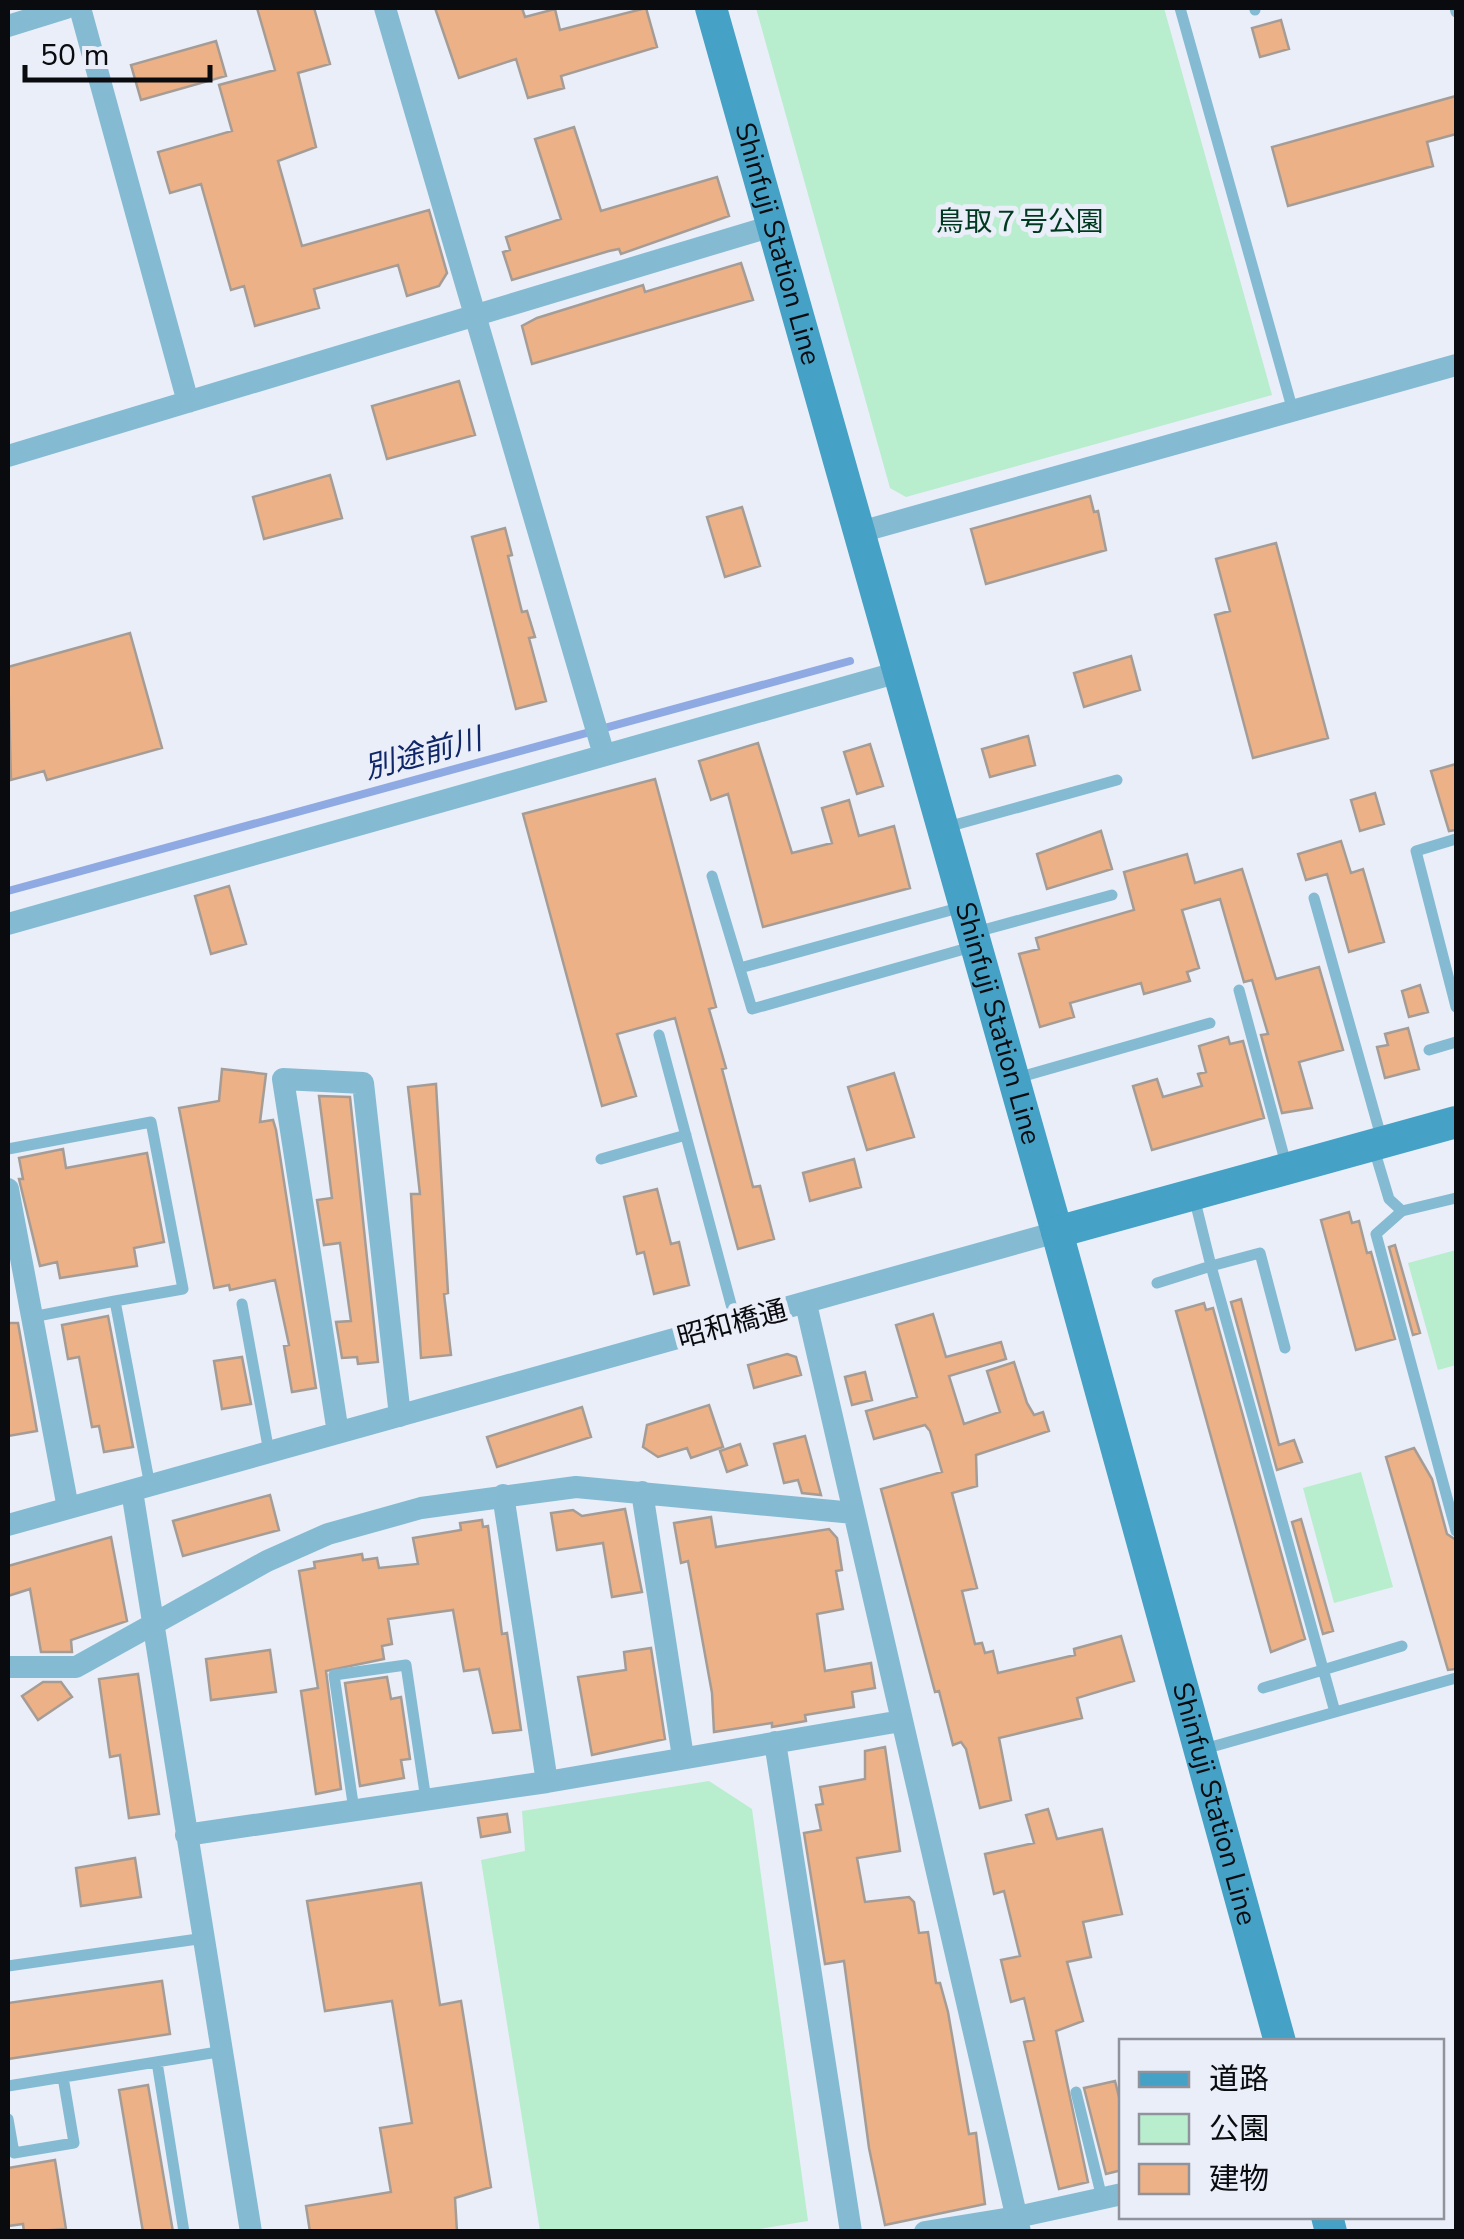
<svg xmlns="http://www.w3.org/2000/svg" width="1464" height="2239" viewBox="0 0 1464 2239" font-family="'Nunito Sans','Noto Sans JP',sans-serif">
<style>
.green{fill:#b8edcd}
.lines{fill:none;stroke-linecap:round;stroke-linejoin:round}
.stream{stroke:#8faae3;stroke-width:8}
.building{fill:#ecb187;stroke:#a69c96;stroke-width:2.5}
.lane{stroke:#84bbd3;stroke-width:11}
.street{stroke:#84bbd3;stroke-width:22}
.secondary{stroke:#45a1c5;stroke-width:32}
.labels{text-anchor:middle;dominant-baseline:central;stroke-width:10;stroke-linejoin:round;paint-order:stroke}
.park-label{font-size:28px;fill:#013920;stroke:#eaeef8}
.street-label{font-size:28px;fill:#0a0b0f;stroke:#eaeef8}
.water-label{font-size:30px;font-style:italic;fill:#0f2769;stroke:#eaeef8}
</style>
<rect width="100%" height="100%" fill="#eaeef8"/>
<!-- green -->
<path class="green" d="M756,8H1164L1272,395L906,497L890,488Z
M1456,1250V1365L1438,1370L1408,1263Z
M1361,1472L1393,1587L1334,1603L1303,1488Z
M709,1781L752,1809L808,2221L741,2232L540,2231L481,1860L525,1851L522,1811Z"/>
<g class="lines">
<!-- stream -->
<path class="stream" d="M8,891L850,661"/>
</g>
<!-- building -->
<path class="building" d="M257,8H314L330,64L298,73L316,147L278,161L302,246L429,210L447,273L439,286L407,296L398,265L314,289L319,308L255,326L244,286L231,290L201,184L170,193L158,152L232,131L219,85L275,70Z
M435,8H522L525,17L555,9L560,30L646,8L657,47L561,76L564,88L528,98L516,59L459,78Z
M1281,20L1289,49L1260,57L1252,28Z
M216,41L226,76L141,100L131,65Z
M1456,96V134L1427,142L1433,166L1288,206L1272,147Z
M574,127L601,211L717,177L729,216L621,254L619,249L609,251L512,280L503,252L510,250L506,237L561,219L535,139Z
M741,263L753,300L532,364L522,326L537,318L643,285L645,292Z
M459,381L475,435L387,459L372,406Z
M330,475L342,518L264,539L253,497Z
M1090,496L1094,512L1098,511L1106,550L986,584L971,529Z
M742,507L760,566L725,577L707,517Z
M505,528L512,555L508,556L522,612L527,611L535,637L529,638L546,701L516,709L472,537Z
M1276,543L1328,738L1253,758L1215,615L1230,611L1216,559Z
M130,633L162,748L47,780L44,771L11,780L8,667Z
M1131,656L1140,690L1084,707L1074,673Z
M1028,736L1035,765L990,777L982,749Z
M758,743L792,853L832,843L822,808L849,800L859,836L894,826L910,888L763,927L728,794L711,800L699,761Z
M870,744L883,786L857,794L844,752Z
M1456,764V830L1449,831L1431,771Z
M655,779L716,1007L709,1009L726,1068L722,1069L753,1187L760,1186L774,1239L738,1249L675,1018L617,1034L636,1096L602,1106L523,814Z
M1375,793L1384,824L1360,831L1351,800Z
M1101,831L1112,869L1047,889L1037,854Z
M1341,841L1351,873L1363,869L1384,942L1349,952L1327,874L1306,880L1298,854Z
M1187,854L1195,883L1242,869L1276,979L1319,967L1343,1050L1299,1062L1312,1108L1282,1113L1261,1035L1268,1034L1252,980L1244,982L1220,899L1182,910L1199,968L1187,972L1190,981L1144,994L1141,983L1070,1003L1074,1017L1040,1027L1019,954L1039,949L1036,938L1134,910L1124,872Z
M229,886L246,944L211,954L195,896Z
M1420,985L1428,1012L1409,1017L1402,991Z
M1408,1028L1419,1069L1385,1078L1377,1047L1388,1045L1385,1034Z
M1228,1037L1230,1044L1243,1041L1264,1118L1152,1150L1133,1086L1157,1079L1163,1097L1202,1086L1198,1074L1206,1072L1199,1046Z
M222,1069L266,1074L260,1122L273,1120L276,1130L316,1388L292,1392L284,1346L289,1345L275,1280L230,1290L229,1285L214,1288L179,1108L219,1101Z
M894,1073L914,1137L867,1150L848,1087Z
M436,1084L448,1293L444,1294L451,1355L421,1358L411,1194H420L408,1087Z
M319,1096L350,1097L378,1362L358,1364L357,1357L342,1358L336,1322L351,1321L340,1243L324,1245L317,1200L332,1198Z
M63,1149L66,1168L147,1153L164,1242L134,1248L137,1266L60,1278L57,1262L40,1266L19,1179H23L19,1158Z
M854,1159L861,1187L810,1201L803,1173Z
M657,1189L671,1244L679,1242L689,1285L654,1294L644,1252L637,1254L624,1197Z
M1349,1212L1352,1223L1359,1221L1367,1253L1371,1252L1395,1339L1356,1350L1321,1220Z
M1395,1245L1420,1333L1413,1335L1389,1247Z
M1241,1299L1279,1445L1294,1440L1302,1462L1277,1470L1231,1302Z
M1204,1303L1206,1310L1213,1308L1305,1639L1271,1652L1176,1311Z
M933,1314L946,1357L1001,1342L1006,1359L949,1376L964,1424L1000,1412L987,1371L1014,1362L1027,1403L1034,1415L1043,1412L1049,1431L976,1455L977,1486L952,1493L977,1588L962,1591L975,1644L982,1643L985,1653L993,1651L998,1673L1075,1655L1074,1649L1121,1636L1134,1681L1077,1698L1082,1718L999,1738L1011,1800L980,1808L966,1749L961,1742L953,1745L939,1691L935,1692L881,1489L942,1472L930,1431L925,1425L874,1439L866,1411L917,1397L896,1325Z
M108,1316L133,1447L104,1452L99,1426L92,1427L79,1357L68,1359L62,1325Z
M8,1323H18L37,1431L8,1436Z
M787,1354L796,1357L801,1375L754,1388L748,1365Z
M242,1357L251,1404L222,1409L214,1361Z
M865,1372L872,1400L852,1405L845,1377Z
M709,1405L723,1447L691,1458L687,1448L658,1457L643,1447L647,1425Z
M582,1407L591,1437L497,1467L487,1437Z
M805,1436L821,1495L802,1493L798,1480L784,1483L774,1444Z
M740,1444L747,1465L727,1472L720,1451Z
M1414,1448L1432,1479L1447,1534L1456,1540V1669L1448,1670L1386,1457Z
M270,1495L279,1530L183,1556L173,1521Z
M625,1509L642,1592L612,1597L603,1543L557,1550L551,1513L573,1510L582,1516Z
M711,1517L716,1547L829,1529L837,1538L842,1570L836,1571L843,1609L817,1614L825,1671L871,1663L875,1688L852,1692L854,1707L805,1715L806,1721L772,1727V1723L714,1732L712,1693L688,1561L681,1563L674,1523Z
M1301,1519L1333,1631L1323,1634L1292,1522Z
M482,1520L483,1527L488,1526L502,1634L507,1633L521,1730L493,1733L479,1669L464,1671L453,1610L388,1619L392,1644L382,1646L384,1659L326,1671L341,1789L316,1794L301,1691L318,1688L299,1571L315,1568L314,1562L362,1554L363,1560L377,1558L379,1568L418,1564L413,1538L461,1530L460,1523Z
M111,1537L127,1621L71,1640L72,1652H41L30,1589L8,1596V1566Z
M651,1648L665,1739L592,1755L578,1677L626,1670L624,1652Z
M270,1650L276,1692L211,1700L206,1659Z
M138,1674L159,1814L129,1818L120,1755L110,1757L99,1679Z
M387,1677L391,1699L401,1697L410,1759L401,1760L404,1778L360,1786L345,1683Z
M43,1682H61L72,1697L38,1720L22,1696Z
M885,1747L900,1851L857,1858L865,1902L909,1897L914,1902L919,1933L928,1932L936,1983H940L948,2012L969,2134L976,2133L985,2204L885,2225L869,2148L844,1961L825,1964L804,1833L821,1830L816,1805L823,1804L820,1787L865,1779V1751Z
M1048,1809L1057,1839L1102,1829L1122,1914L1083,1922L1091,1957L1067,1962L1083,2021L1056,2031L1088,2182L1059,2189L1024,2042L1034,2040L1024,1998L1011,2002L1001,1960L1020,1956L1004,1891L994,1894L985,1854L1034,1843L1026,1815Z
M507,1814L510,1832L481,1837L478,1818Z
M135,1858L141,1897L81,1906L76,1868Z
M421,1883L440,2005L461,2001L491,2187L455,2198L457,2232H310L306,2206L391,2192L380,2128L412,2123L392,2001L325,2011L307,1901Z
M162,1981L170,2034L8,2059V2003Z
M1115,2081L1122,2109V2170L1106,2174L1084,2088Z
M148,2085L173,2232H143L119,2090Z
M55,2160L66,2229L24,2232L23,2224L8,2226V2168Z"/>
<g class="lines">
<!-- lane -->
<path class="lane" d="M1180,8L1293,411
M1255,8V10
M1455,8L1456,12
M947,827L1117,780
M1456,839L1416,851L1456,1007
M712,876L752,1009L975,946
M1314,898L1382,1140
M976,932L1112,895
M740,968L962,907
M1239,990L1286,1164
M659,1035L736,1323
M1429,1050L1456,1042
M1017,1078L1210,1023
M8,1149L151,1122L183,1289L115,1301L150,1486
M1374,1149L1389,1199L1402,1211L1456,1198
M601,1159L686,1135
M1194,1197L1211,1266L1260,1253L1285,1348
M1402,1211L1376,1234L1456,1531
M1157,1283L1211,1266L1335,1712
M242,1304L269,1452
M32,1317L115,1301
M1263,1688L1402,1646
M1204,1749L1456,1678
M354,1810L334,1675L406,1665L426,1800
M8,1966L205,1938
M157,2062L184,2232
M8,2086L224,2051
M1076,2092L1102,2198
M8,2119L14,2153L74,2143L63,2077"/>
<!-- street -->
<path class="street" d="M80,8L188,402
M385,8L604,755
M8,26L66,8
M8,456L772,226
M860,532L1456,365
M8,924L899,672
M8,1189L68,1508
M806,1304L1020,2232
M338,1433L283,1079L363,1083L400,1416
M132,1491L251,2232
M642,1492L683,1757
M503,1495L547,1782
M8,1525L1057,1232
M8,1667H76L267,1561L328,1534L421,1508L576,1487L854,1513
M775,1742L851,2232
M186,1835L547,1782L901,1721
M925,2232L1017,2217L1122,2194"/>
<!-- secondary -->
<g class="secondary">
<path id="s1" d="M711,8L1057,1232L1280,2042"/>
<path d="M1057,1232L1456,1122"/>
<path d="M1327,2216L1331,2232"/>
</g>
</g>
<g class="labels">
<!-- park labels -->
<g class="park-label">
<text x="1020" y="222">鳥取７号公園</text>
</g>
<!-- street labels -->
<g class="street-label">
<text stroke="none"><textPath href="#s1" startOffset="245">Shinfuji Station Line</textPath></text>
<text stroke="none"><textPath href="#s1" startOffset="1055">Shinfuji Station Line</textPath></text>
<text transform="translate(732 1324) rotate(-15)">昭和橋通</text>
<text stroke="none"><textPath href="#s1" startOffset="1865">Shinfuji Station Line</textPath></text>
</g>
<!-- water labels -->
<g class="water-label">
<text transform="translate(423 754) rotate(-15)">別途前川</text>
</g>
</g>
<!-- border -->
<rect width="1464" height="2239" fill="none" stroke="#0a0b0f" stroke-width="20"/>
<!-- legend -->
<rect x="1119" y="2039" width="325" height="180" fill="#eaeef8" stroke="#90939b" stroke-width="2.5"/>
<rect x="1139" y="2072" width="50" height="15" fill="#45a1c5" stroke="#90939b" stroke-width="2.5"/>
<text x="1209" y="2089" font-size="30" fill="#0a0b0f">道路</text>
<rect x="1139" y="2114" width="50" height="30" fill="#b8edcd" stroke="#90939b" stroke-width="2.5"/>
<text x="1209" y="2139" font-size="30" fill="#0a0b0f">公園</text>
<rect x="1139" y="2164" width="50" height="30" fill="#ecb187" stroke="#90939b" stroke-width="2.5"/>
<text x="1209" y="2189" font-size="30" fill="#0a0b0f">建物</text>
<!-- scale -->
<path d="M25 65v15h185v-15" fill="none" stroke="#0a0b0f" stroke-width="5"/>
<text x="40" y="65" font-size="30" fill="#0a0b0f" stroke="#eaeef8" stroke-width="8" paint-order="stroke">50 m</text>
</svg>
